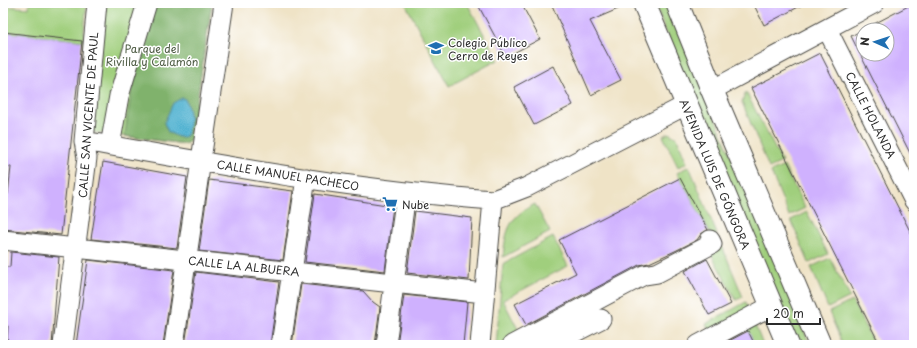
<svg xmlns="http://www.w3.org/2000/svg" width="917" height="348" viewBox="0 0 917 348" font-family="'Playpen Sans',sans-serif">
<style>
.green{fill:#a0cf7d;stroke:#667d54}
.forest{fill:#80b26c;stroke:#566e4c}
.water{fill:#52b3d1;stroke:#3e6f7e}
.building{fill:#cfb1fe;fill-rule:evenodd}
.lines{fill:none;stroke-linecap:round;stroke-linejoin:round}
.minor-casing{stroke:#484742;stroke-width:21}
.major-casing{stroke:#484742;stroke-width:24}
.minor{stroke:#fff;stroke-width:19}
.major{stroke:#fff;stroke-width:22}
.labels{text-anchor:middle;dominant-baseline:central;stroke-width:3;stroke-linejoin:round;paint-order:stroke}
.poi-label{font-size:11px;fill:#2b2b2b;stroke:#fff;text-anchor:start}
.park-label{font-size:11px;fill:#4e5c44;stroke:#fff}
.street-label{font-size:11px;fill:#2b2b2b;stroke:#fff}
</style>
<rect width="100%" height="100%" fill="#fff"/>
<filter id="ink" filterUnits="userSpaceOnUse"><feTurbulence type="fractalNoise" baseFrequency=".025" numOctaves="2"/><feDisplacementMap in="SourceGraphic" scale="8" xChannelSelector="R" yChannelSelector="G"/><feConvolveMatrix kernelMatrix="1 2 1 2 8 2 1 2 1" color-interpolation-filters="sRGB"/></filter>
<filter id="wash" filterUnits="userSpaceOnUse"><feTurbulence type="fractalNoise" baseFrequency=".012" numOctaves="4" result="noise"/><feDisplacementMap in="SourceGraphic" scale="16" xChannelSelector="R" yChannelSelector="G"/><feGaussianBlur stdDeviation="0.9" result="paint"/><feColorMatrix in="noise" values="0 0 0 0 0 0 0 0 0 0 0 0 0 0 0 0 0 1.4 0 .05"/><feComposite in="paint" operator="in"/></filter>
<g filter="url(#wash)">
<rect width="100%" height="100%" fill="#efe3c6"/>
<!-- green -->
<path class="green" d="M29,3H87L83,41L3,32V6L29,8Z
M106,3H212L189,142L184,144L92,132Z
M405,3H467L498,60L449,86Z
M654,3H667L810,345H796Z
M746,92L782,162L769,168L742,102Z
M669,133L677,138L687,163L678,167L663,136Z
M689,166L717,234L712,237L677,173Z
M784,166L805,208L789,216L771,172Z
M535,204L550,232L503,257C506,229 509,217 535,204Z
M807,212L828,254L809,263L791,220Z
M553,237L568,266L503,300L522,337L505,345H496L503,264Z
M722,246L743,297L736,300L710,252Z
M830,258L850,297L828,308L811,267Z
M852,301L873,342L867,345H843L829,312Z
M746,302L750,314L712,335L706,324Z
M753,320L763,345H755L744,324Z"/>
<!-- forest -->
<path class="forest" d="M154,3H212L191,140L185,144L125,136C130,90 142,47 154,3Z"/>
<!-- water -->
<path class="water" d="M182,98L185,99C190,111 192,125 185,137H178L168,132L164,123L173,103Z"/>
<g id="blocks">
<!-- building -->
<path class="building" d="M477,3H521L540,39L506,57Z
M551,3H632L590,21L621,80L591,95Z
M753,3H806L764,25Z
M914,3V161L851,36ZM863,30H887V54H863Z
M3,32L82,41L61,235L3,229V193L8,194L11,167L3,166Z
M820,53L914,239V345H880L751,88Z
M553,66L573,105L534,125L514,87Z
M103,162L187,177L177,248L91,239Z
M680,178L708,230L701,234L697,240L675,251L649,263L639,265L526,325L515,304L576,273L559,240Z
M209,180L293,191L283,260L199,251Z
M315,194L393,206L385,271L305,262Z
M415,211L472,218L469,280L407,273Z
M11,252L59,257L52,345H7L8,326L3,325V267H10Z
M707,259L731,304L709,315L685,271Z
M88,260L174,270L163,345H76Z
M196,272L279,282L270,345H185Z
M301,284L363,291L373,302L380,307L375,345H292Z
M404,295L467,302L463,345H397Z
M748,331L755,345H721Z"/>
</g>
</g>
<g filter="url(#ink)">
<use href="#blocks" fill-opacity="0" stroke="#484742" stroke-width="1"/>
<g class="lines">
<defs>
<path id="minor" d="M827,29L914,201
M712,90L875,3
M84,141C219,165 355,190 493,200
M110,146L119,96L147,3
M3,240L484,293
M63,345L87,158L84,141L97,3
M174,345L224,3
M281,345L306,178
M386,345L406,193
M480,345L493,200L527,187L686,105
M512,345L644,275L657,273L712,244L710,240
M550,345L601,319
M698,345L771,306"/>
<path id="major" d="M644,3L788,345
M677,3L712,90L820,345"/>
</defs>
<!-- minor casing -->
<use href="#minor" class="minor-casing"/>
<!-- major casing -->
<use href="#major" class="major-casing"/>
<!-- minor -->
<use href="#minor" class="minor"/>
<!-- major -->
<use href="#major" class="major"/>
</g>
</g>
<!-- icons -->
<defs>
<symbol id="school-bare" viewBox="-9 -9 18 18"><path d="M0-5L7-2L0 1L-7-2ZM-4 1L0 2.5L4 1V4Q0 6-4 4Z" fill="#1f6fb2" stroke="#fff" stroke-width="2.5" paint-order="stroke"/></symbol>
<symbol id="supermarket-bare" viewBox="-9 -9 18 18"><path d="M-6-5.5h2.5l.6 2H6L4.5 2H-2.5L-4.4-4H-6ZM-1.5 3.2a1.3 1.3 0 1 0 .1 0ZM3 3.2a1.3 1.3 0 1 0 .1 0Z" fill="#1f6fb2" stroke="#fff" stroke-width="2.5" paint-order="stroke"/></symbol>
</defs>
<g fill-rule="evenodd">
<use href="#school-bare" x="425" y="37" width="22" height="22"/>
<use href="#supermarket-bare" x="379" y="193" width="22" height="22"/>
</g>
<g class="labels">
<!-- poi labels -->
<g class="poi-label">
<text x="448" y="42">Colegio Público<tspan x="448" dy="13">Cerro de Reyes</tspan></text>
<text x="402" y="204">Nube</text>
</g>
<!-- park labels -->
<g class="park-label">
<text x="152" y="48">Parque del<tspan x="152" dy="13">Rivilla y Calamón</tspan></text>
</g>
<!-- street labels -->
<g class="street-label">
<text transform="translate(88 115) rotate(-86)">CALLE SAN VICENTE DE PAUL</text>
<text transform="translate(871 115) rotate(63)">CALLE HOLANDA</text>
<text transform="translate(715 174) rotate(67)">AVENIDA LUIS DE GÓNGORA</text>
<text transform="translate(288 175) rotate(9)">CALLE MANUEL PACHECO</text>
<text transform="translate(244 266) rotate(6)">CALLE LA ALBUERA</text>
</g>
</g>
<!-- margin -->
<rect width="917" height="348" fill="none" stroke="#fff" stroke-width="16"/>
<!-- north arrow -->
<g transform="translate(875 42) rotate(273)"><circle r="19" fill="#ffffff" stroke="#aaaaaa"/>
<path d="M0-3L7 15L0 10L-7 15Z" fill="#1f6fb2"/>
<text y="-6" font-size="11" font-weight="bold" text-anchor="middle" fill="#2b2b2b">N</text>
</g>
<!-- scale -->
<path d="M767 318v6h53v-6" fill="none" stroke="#2b2b2b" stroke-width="2"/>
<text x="773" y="318" font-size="12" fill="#2b2b2b" stroke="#ffffff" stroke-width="3" paint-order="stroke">20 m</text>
</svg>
